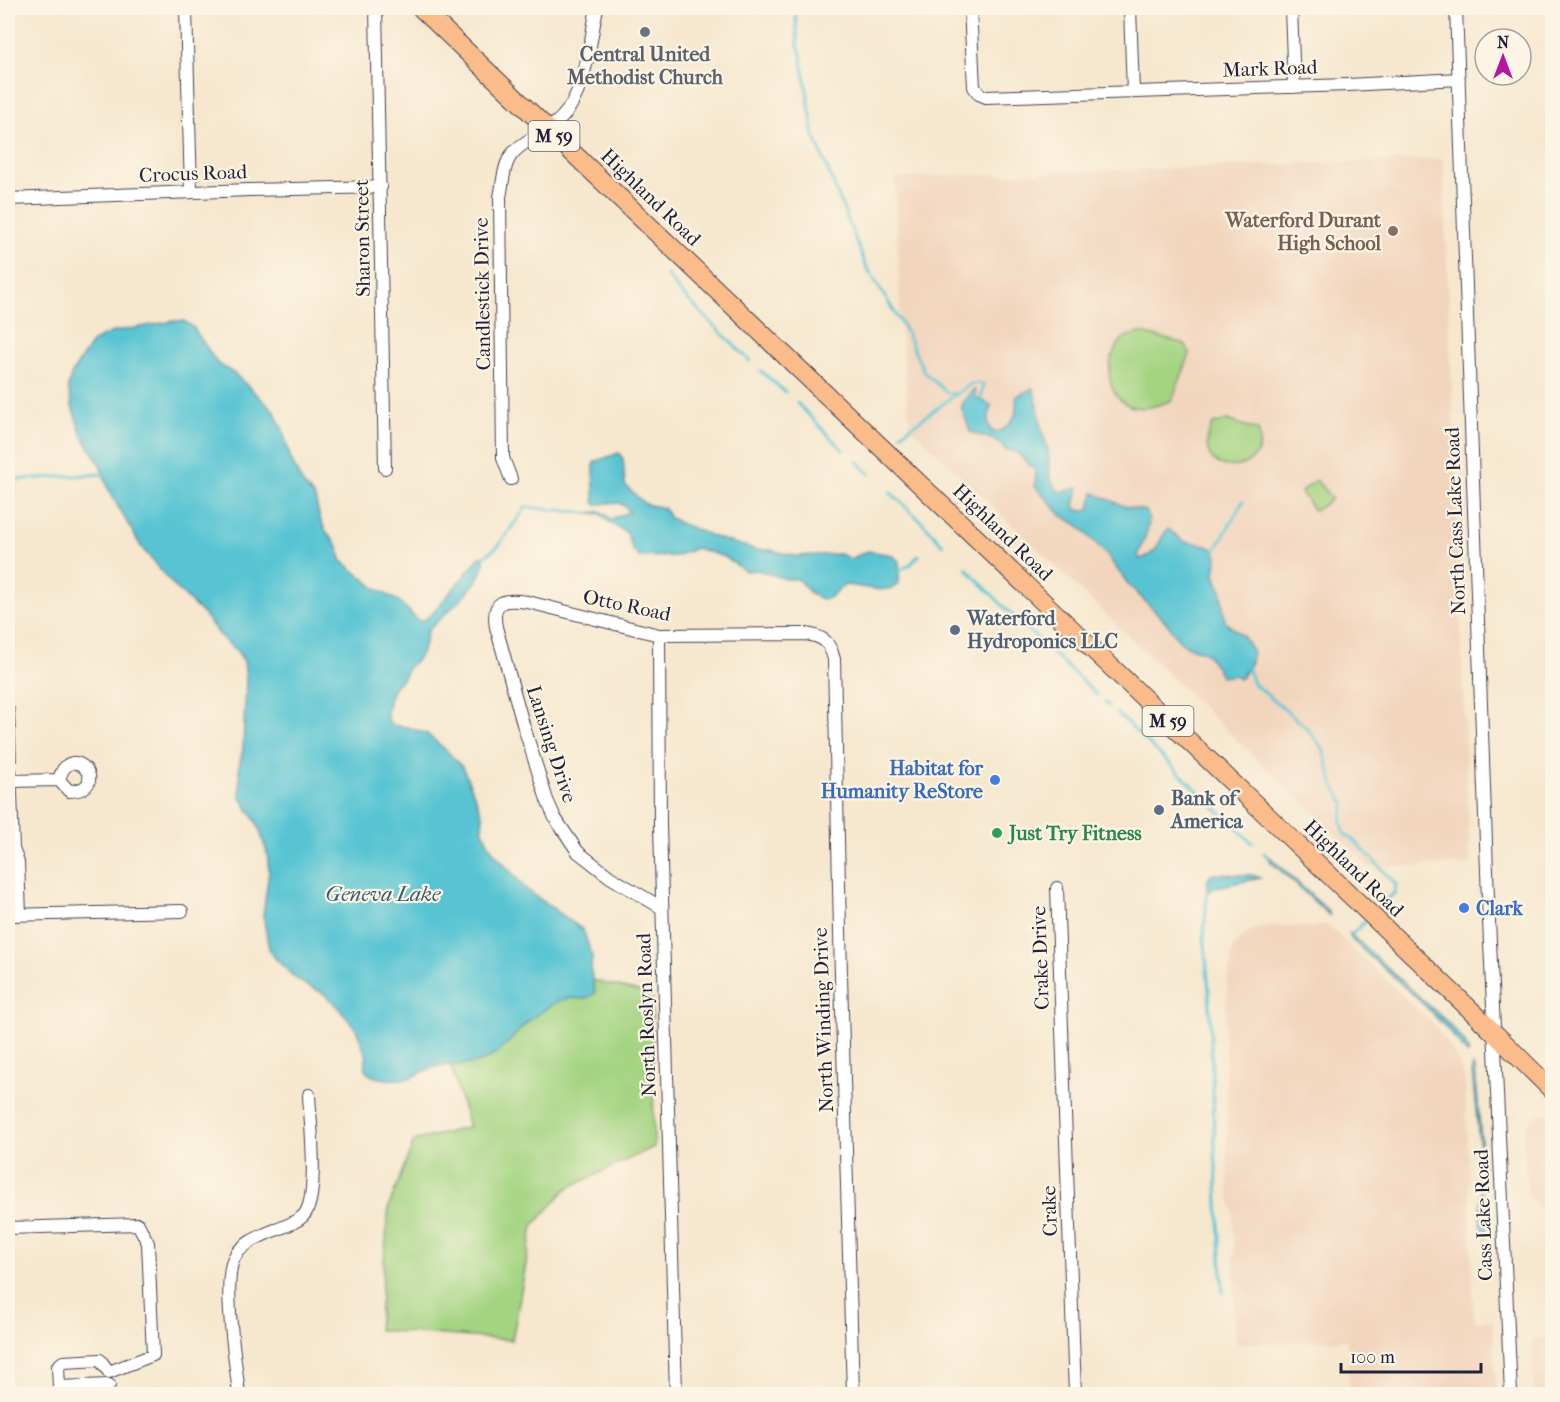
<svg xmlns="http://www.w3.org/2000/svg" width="1560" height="1402" font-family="'IM FELL French Canon',serif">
<rect width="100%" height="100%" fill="#fcf5e5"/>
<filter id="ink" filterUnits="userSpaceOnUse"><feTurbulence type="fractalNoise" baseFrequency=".0167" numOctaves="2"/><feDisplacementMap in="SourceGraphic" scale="12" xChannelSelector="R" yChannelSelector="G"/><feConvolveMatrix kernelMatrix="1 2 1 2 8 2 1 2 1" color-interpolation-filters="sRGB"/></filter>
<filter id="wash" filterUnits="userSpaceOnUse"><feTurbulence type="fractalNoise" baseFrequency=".008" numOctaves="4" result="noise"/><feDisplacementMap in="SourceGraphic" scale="24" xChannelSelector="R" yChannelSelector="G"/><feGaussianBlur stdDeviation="1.35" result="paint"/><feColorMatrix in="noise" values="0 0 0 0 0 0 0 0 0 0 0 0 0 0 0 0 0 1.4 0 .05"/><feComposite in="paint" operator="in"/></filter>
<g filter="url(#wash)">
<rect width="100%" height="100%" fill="#f6e7ce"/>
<!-- built -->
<path fill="#f2d5bd" d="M 1443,159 L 1470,864 L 1370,867 L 910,427 L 900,318 L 895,178 Z
M 1327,924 L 1432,1023 L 1458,1059 L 1465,1080 L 1474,1321 L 1493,1321 L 1496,1394 L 1350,1394 L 1347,1340 L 1236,1344 L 1233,1210 L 1228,1190 L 1225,1032 L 1227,983 L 1233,947 L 1249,931 L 1270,926 L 1315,927 Z
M 1535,1113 L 1552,1114 L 1552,1217 L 1528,1196 L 1523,1134 Z
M 1552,1338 L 1552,1394 L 1534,1394 L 1532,1339 Z"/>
<!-- green -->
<path fill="#a4d482" stroke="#637b5e" stroke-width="1.5" d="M 1142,333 L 1185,344 L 1190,354 L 1172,400 C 1160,405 1143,411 1130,406 C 1103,394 1104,356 1124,338 C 1128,335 1137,334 1142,333 Z
M 1227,420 L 1258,430 C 1273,480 1184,479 1213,424 Z
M 1316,480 L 1332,499 L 1314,511 L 1301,492 Z
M 543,968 L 652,995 L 654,1147 L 566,1189 L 533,1226 L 512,1340 L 378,1330 L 389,1206 L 414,1141 L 469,1127 L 446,1049 Z"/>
<!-- water -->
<path fill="#59c4d3" stroke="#3e7387" stroke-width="1.5" d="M 174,321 L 184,321 L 193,327 L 217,363 L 235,374 L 274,411 L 282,428 L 290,457 L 301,481 L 315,498 L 320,519 L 327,533 L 338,546 L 341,560 L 378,590 L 399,601 L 418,621 L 424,620 L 433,613 L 480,557 L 484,556 C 487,584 443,613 427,632 L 426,640 L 422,651 L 417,660 L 409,666 L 403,678 L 395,686 L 390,697 L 387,711 L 387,718 L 392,725 L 408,727 L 427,734 L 446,750 L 463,768 L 483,816 L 482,828 L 489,845 L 495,854 L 526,889 L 583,930 L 592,956 L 591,971 L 595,993 C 584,1003 576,996 564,999 C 557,1001 550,1006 544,1010 C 520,1023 510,1047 489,1058 C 471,1068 453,1063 435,1067 C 425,1069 418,1076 409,1078 C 395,1081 354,1081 367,1057 L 356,1029 L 335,1004 L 323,993 L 306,985 L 294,977 L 275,958 L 269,949 L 263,915 L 269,871 L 267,853 L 258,825 L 240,796 L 239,766 L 243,749 L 246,679 L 244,661 L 237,651 L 223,639 L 204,615 L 174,586 L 142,548 L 110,493 L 100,465 L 81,433 L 72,406 L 68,386 L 72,373 L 91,344 L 99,338 L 113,332 Z
M 1033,388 L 1038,408 L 1042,432 L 1048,450 L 1050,479 L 1059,492 L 1079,488 L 1074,504 L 1075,508 L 1081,511 L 1089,510 L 1094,493 L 1124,506 L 1146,511 C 1154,522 1142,543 1138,556 L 1140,559 C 1161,553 1157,540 1168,529 L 1185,542 L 1207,545 L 1215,551 L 1217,557 L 1215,575 L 1221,590 L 1225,622 L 1243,636 L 1253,652 L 1251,662 L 1241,678 L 1239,679 L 1235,675 L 1222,677 L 1207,653 L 1187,646 L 1179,640 L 1166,622 L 1129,585 L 1106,554 L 1078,525 L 1062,516 L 1035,486 L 1036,471 L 1015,451 L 1006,450 L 997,441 L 970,432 C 966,408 952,413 973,390 L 975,390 L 976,398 L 991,405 L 988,422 L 991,431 C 1002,435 1014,421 1016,411 C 1017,405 1015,401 1017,396 Z
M 619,453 L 623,459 L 625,485 L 645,504 L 664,508 L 670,518 L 682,524 L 720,539 L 757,550 L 770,550 L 796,556 L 840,554 L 850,559 L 868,551 L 892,555 L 899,561 L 899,584 C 884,596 862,585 845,585 C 839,588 835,593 830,597 C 818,604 804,587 798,579 L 786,579 L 758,570 L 745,571 L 725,557 L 696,548 L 676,556 L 640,557 L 633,551 L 627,533 L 609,522 L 601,514 L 589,513 L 601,511 L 611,519 L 629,512 C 622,498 608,503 596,505 L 594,502 L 594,462 Z
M 1270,857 L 1328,911 L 1330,916 L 1270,861 Z
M 1211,874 L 1251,875 L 1260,878 L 1216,887 L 1207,893 L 1208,878 Z
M 1349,933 L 1445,1020 L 1464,1041 L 1469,1053 L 1467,1054 C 1436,1009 1389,976 1350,938 Z
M 1473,1066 L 1475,1069 L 1483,1164 L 1482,1169 L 1472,1070 Z
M 1481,1192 L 1486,1197 L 1487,1237 L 1482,1234 L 1480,1211 Z"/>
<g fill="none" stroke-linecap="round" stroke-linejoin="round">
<!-- stream -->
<path stroke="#59c4d3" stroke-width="3" d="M 795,8 L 798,46 L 801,54 L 814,135 L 866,266 L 904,328 L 924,372 L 947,393 L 955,394
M 667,275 L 679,291 L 750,361
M 761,371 L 785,392
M 797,403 L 843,450
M 901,434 L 969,385 L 977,383 L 983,384 L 981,400
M 857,461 L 870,474
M 8,480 L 103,474
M 890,492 L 922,522 L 943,545
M 1215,551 L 1243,501
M 484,557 L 499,545 L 526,507 L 589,513
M 966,568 L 1007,610 L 1097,695
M 899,571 L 911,564 L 919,555
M 1247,667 L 1253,683 L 1307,728 L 1323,749 L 1334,786 L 1345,804 L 1341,820 L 1345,835 L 1353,839 L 1396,884 L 1394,893 L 1377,910
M 1105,702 L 1109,706
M 1117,713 L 1252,843
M 1264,853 L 1269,858
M 1207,893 L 1204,936 L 1209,991 L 1215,1149 L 1223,1293
M 1352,934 L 1368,919"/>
</g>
</g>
<g filter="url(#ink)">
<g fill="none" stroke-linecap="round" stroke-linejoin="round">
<!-- minor casing -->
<g stroke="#424051" stroke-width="14">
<path id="minor" d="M 186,8 L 191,192
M 376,8 L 385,468
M 970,8 L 974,87 L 979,94 L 986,97 L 1348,85 L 1459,79
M 1130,8 L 1133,92
M 1291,8 L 1294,87
M 1456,8 L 1488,899 L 1511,1394
M 8,199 L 249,190 L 381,187
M 511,479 L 503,458 L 500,197 C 503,184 503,164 513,153 C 529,135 553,132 568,110 C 587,81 590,41 597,8
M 659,635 L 660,826 L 676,1394
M 8,710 L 13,849 L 18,862 L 20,915
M 10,781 L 59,780 C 70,736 115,790 69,791 L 59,780
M 1057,888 L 1075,1394
M 662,908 L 610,877 L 578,852 L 555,818 L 547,800 L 523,724 L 496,627 C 491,599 505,599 528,602 L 659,635 L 806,634 C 824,637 829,641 834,659 L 841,976 L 853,1394
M 8,915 L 182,911
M 8,1228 L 138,1224 L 148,1243 L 153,1355 L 109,1372 L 100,1360 L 63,1362 L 58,1366 L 59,1387 L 109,1385
M 239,1394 C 236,1364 222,1283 234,1258 C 240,1245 258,1237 270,1232 C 280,1228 295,1224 303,1216 C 320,1200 310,1120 309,1095"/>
</g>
<!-- highway casing -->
<g stroke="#424051" stroke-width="20">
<path id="highway" d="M 421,8 L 1478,1017 L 1552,1090"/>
</g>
<!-- minor -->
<use href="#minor" stroke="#fff" stroke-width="12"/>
<!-- highway -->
<use href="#highway" stroke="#f9bc8a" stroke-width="18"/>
</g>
</g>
<!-- markers -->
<circle fill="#6b7280" stroke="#fcf5e5" stroke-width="2" cx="645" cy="32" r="6"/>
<circle fill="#8d6e63" stroke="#fcf5e5" stroke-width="2" cx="1393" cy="231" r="6"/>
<g fill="#5c6f8a" stroke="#fcf5e5" stroke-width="2">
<circle cx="955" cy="630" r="6"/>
<circle cx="1159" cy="810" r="6"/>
</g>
<g fill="#3f7fe0" stroke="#fcf5e5" stroke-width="2">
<circle cx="995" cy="780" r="6"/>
<circle cx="1464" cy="908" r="6"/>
</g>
<circle fill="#2e9e5b" stroke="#fcf5e5" stroke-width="2" cx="997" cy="833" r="6"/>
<g text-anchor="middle" stroke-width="4.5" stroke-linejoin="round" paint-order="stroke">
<!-- shield labels -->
<g fill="#fcf5e5" stroke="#63616e" stroke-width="1.5">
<rect x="528.5" y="121" width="51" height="30" rx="4.5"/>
<rect x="1142.5" y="706" width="51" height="30" rx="4.5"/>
</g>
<g font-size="18" font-weight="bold" fill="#22223b">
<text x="554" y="142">M 59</text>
<text x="1168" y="727">M 59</text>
</g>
<!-- worship labels -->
<g font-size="20" font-weight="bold" fill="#5b616d" stroke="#fcf5e5">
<text x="645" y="61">Central United<tspan x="645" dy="23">Methodist Church</tspan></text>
</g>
<!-- street labels -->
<g font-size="20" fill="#22223b" stroke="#fcf5e5">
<text transform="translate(1270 68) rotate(-2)" y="7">Mark Road</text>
<text transform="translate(193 173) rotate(-2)" y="7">Crocus Road</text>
<text transform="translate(651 197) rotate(44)" y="7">Highland Road</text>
<text transform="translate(362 238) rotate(-91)" y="7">Sharon Street</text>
<text transform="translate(482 294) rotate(-91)" y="7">Candlestick Drive</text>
<text transform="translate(1455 521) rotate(-92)" y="7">North Cass Lake Road</text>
<text transform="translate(1003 532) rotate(44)" y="7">Highland Road</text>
<text transform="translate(627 605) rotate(12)" y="7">Otto Road</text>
<text transform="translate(552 744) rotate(72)" y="7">Lansing Drive</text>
<text transform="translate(1354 868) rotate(44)" y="7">Highland Road</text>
<text transform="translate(1040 958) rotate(-92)" y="7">Crake Drive</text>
<text transform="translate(646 1015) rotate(-92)" y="7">North Roslyn Road</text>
<text transform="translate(823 1020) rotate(-92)" y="7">North Winding Drive</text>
<text transform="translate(1049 1211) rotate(-92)" y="7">Crake</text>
<text transform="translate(1483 1215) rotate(-92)" y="7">Cass Lake Road</text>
</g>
<!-- education labels -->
<g font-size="20" font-weight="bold" fill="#785e54" stroke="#fcf5e5" text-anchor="end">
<text x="1381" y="227">Waterford Durant<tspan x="1381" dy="23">High School</tspan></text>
</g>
<!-- service labels -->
<g font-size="20" font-weight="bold" fill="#4e5e75" stroke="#fcf5e5" text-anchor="start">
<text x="967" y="625">Waterford<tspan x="967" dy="23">Hydroponics LLC</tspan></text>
<text x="1171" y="805">Bank of<tspan x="1171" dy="23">America</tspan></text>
</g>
<!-- shop labels -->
<g font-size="20" font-weight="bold" fill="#366cbe" stroke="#fcf5e5" text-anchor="end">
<text x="983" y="775">Habitat for<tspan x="983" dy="23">Humanity ReStore</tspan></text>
<text x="1476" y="915" text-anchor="start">Clark</text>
</g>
<!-- leisure labels -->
<g font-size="20" font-weight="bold" fill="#27864d" stroke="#fcf5e5" text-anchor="start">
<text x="1009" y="840">Just Try Fitness</text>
</g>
<!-- water labels -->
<g font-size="21" font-style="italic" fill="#355b70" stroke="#fcf5e5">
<text x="383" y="901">Geneva Lake</text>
</g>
</g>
<!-- margin -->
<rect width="1560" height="1402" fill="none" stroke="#fcf5e5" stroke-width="30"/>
<!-- north arrow -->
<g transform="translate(1503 57)"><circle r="28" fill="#fcf5e5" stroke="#a5a1a1" stroke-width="1.5"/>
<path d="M0-4.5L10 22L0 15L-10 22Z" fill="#b5179e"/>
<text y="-9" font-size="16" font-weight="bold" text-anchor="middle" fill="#22223b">N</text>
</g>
<!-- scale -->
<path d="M1341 1363v9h140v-9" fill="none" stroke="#22223b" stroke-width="3"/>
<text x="1350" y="1363" font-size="18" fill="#22223b" stroke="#fcf5e5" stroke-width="4.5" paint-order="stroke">100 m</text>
</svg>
